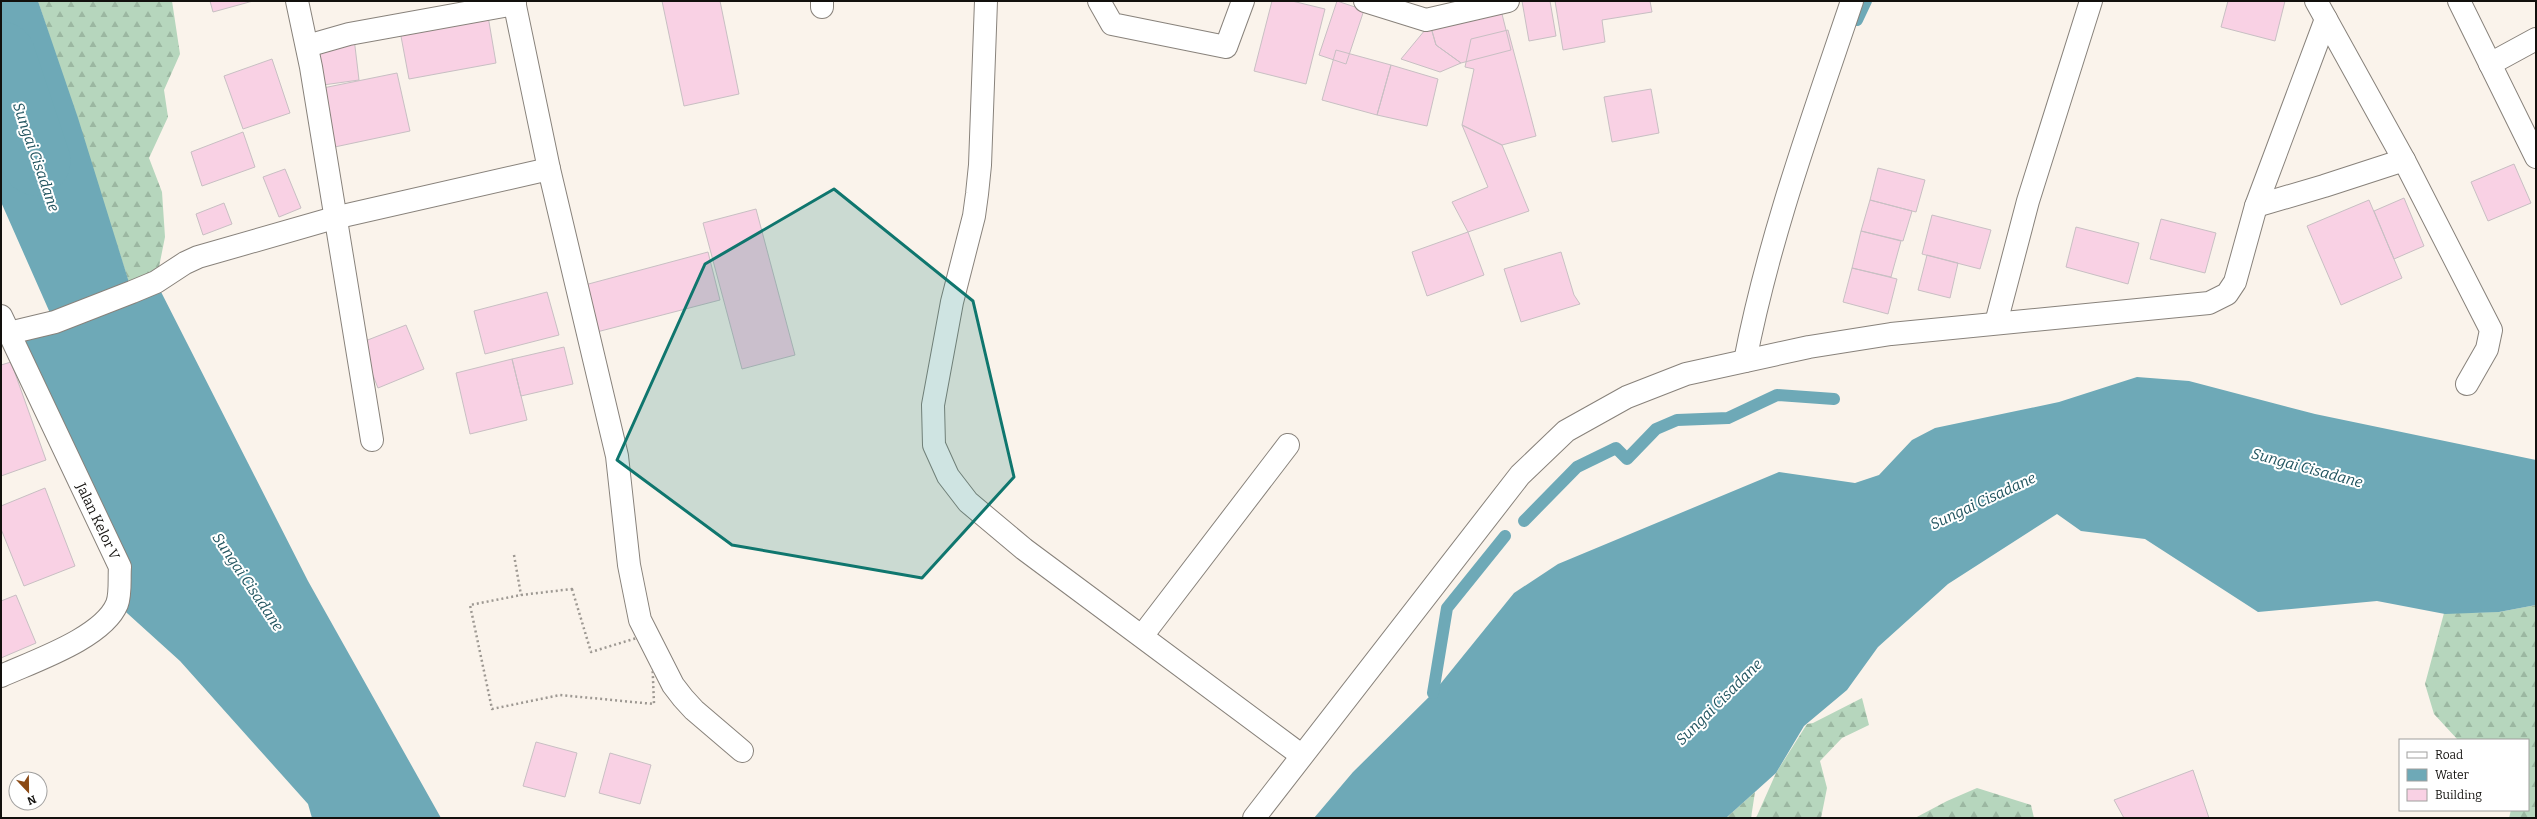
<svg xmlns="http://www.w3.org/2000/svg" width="2537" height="819" font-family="Bitter,serif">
<defs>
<pattern id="forest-firs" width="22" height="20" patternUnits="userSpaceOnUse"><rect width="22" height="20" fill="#b6d6bd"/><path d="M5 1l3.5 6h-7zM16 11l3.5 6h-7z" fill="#9bb7a1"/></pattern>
</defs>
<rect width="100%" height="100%" fill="#faf3eb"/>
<!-- forest -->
<path fill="url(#forest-firs)" d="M 38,1 L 172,1 L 180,54 L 164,90 L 168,117 L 149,158 L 162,192 L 165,237 L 156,282 L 132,292 Z
M 2536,605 L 2536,818 L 2509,818 L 2511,810 L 2528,810 L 2528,740 L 2458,740 L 2434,714 L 2425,684 L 2444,613 L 2499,612 Z
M 1862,698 L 1869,725 L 1842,738 L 1820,761 L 1827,788 L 1821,818 L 1756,818 L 1776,773 L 1807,724 L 1813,723 Z
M 1977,788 L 2031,805 L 2034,818 L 1915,818 L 1947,801 Z
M 1755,792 L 1751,818 L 1726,818 Z"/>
<!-- water -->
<path fill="#6ea9b7" d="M 1,1 L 38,1 L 78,118 L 132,292 L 156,282 L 308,581 L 441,818 L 312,818 L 308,804 L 180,661 L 117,604 L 120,567 L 9,333 L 54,322 L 1,202 Z
M 2137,377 L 2189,381 L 2315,414 L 2536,460 L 2536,605 L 2499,612 L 2445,614 L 2377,601 L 2258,612 L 2145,539 L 2081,531 L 2057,514 L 1948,584 L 1878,647 L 1847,690 L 1804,726 L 1776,773 L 1726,818 L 1314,818 L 1353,772 L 1433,693 L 1514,593 L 1558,564 L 1779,472 L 1855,483 L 1879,475 L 1912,440 L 1935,428 L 2059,402 Z"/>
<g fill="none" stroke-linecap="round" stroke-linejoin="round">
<!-- stream -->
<path stroke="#6ea9b7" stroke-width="12" d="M 1857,20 L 1866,1
M 1524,521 L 1577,467 L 1616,448 L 1627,459 L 1656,429 L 1677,420 L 1728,418 L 1777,395 L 1834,399
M 1433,693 L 1447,608 L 1505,536"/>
<!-- river -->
<path stroke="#6ea9b7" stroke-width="69" d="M 1,56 L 36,161"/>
</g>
<!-- building -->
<path fill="#f9d1e4" stroke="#c8bfc3" d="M 210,1 L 253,1 L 213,12 Z
M 662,1 L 720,1 L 739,94 L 684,106 Z
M 1272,1 L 1292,1 L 1325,9 L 1306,84 L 1254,71 Z
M 1337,1 L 1364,10 L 1346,64 L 1319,55 Z
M 1522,1 L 1550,1 L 1556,36 L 1529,41 Z
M 1555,1 L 1650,1 L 1652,12 L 1602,20 L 1605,42 L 1563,50 Z
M 2228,1 L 2285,1 L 2275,41 L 2221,27 Z
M 1500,6 L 1511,50 L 1461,63 L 1436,45 L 1430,24 Z
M 488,16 L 496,63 L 409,79 L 400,31 Z
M 1430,24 L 1436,45 L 1461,63 L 1440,72 L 1401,59 Z
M 1508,30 L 1536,136 L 1502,145 L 1462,125 L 1474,69 L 1465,67 L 1471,39 Z
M 354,38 L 359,80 L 323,85 L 317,44 Z
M 1336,50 L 1391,65 L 1377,115 L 1322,100 Z
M 272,59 L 290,113 L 243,129 L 224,76 Z
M 1391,65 L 1438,79 L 1427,126 L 1377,115 Z
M 397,73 L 410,131 L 330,148 L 318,89 Z
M 1651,89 L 1659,133 L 1612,142 L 1604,97 Z
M 1462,125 L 1502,145 L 1529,211 L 1468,232 L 1452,202 L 1488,187 Z
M 243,132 L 255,167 L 202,186 L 191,152 Z
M 2514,164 L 2531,203 L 2488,221 L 2471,182 Z
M 1878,168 L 1925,180 L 1916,212 L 1870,200 Z
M 285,169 L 301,208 L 279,217 L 263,177 Z
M 2404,198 L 2424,246 L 2394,259 L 2374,211 Z
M 1870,200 L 1912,211 L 1903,241 L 1861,231 Z
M 2369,200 L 2402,278 L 2341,305 L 2307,226 Z
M 224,203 L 232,224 L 203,235 L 196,214 Z
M 756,209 L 795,355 L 742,369 L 703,223 Z
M 1932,215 L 1991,230 L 1980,269 L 1922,254 Z
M 2161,219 L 2216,233 L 2205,273 L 2150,259 Z
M 2076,227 L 2139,243 L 2128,284 L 2066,267 Z
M 1861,231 L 1901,241 L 1891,277 L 1852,268 Z
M 1468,232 L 1484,275 L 1427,296 L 1412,252 Z
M 708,252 L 720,300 L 593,333 L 581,286 Z
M 1561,252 L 1574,295 L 1580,304 L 1521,322 L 1504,269 Z
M 1927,255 L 1958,263 L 1950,298 L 1918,290 Z
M 1852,268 L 1897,279 L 1888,314 L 1843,302 Z
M 547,292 L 559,335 L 485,354 L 474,311 Z
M 406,325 L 424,369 L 378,388 L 360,343 Z
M 564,347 L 573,384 L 521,396 L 512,359 Z
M 512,359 L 527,420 L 470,434 L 456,373 Z
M 11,362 L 46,460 L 1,476 L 1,365 Z
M 45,488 L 75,566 L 24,586 L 1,529 L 1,506 Z
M 16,595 L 36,643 L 1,658 L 1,601 Z
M 536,742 L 577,753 L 565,797 L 523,786 Z
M 610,753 L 651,765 L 640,804 L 599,793 Z
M 2193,770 L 2209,818 L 2124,818 L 2114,800 Z"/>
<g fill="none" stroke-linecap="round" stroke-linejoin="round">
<!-- minor casing -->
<g stroke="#88827b" stroke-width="24">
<g id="minor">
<path d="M 297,1 L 311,67 L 372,440"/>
<path d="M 514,1 L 549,169 L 617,456 L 629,565 L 640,620 L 673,685 L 683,698 L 694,710 L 742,751"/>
<path d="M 822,1 L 822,7"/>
<path d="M 986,1 L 980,165 L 977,194 L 974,216 L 952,302 L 933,405 L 934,445 L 948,476 L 968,502 L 1024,549 L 1301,755"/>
<path d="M 1099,1 L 1112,24 L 1226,47 L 1243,1"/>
<path d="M 1365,1 L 1426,20 L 1508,1"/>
<path d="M 2316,1 L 2404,160 L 2491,330 L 2487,349 L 2467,384"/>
<path d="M 2459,1 L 2536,157"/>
<path d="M 307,46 L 349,34 L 515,4"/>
<path d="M 2490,64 L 2536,39"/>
<path d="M 2256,206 L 2324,186 L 2404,160"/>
<path id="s1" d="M 1,316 L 120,567 C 119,577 121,594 117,604 C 103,638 34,661 1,676"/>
<path d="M 1996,323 L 2028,201 L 2091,1"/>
<path d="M 9,333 L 55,322 L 132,292 L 156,282 L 185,263 L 198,257 L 334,218 L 549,169"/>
<path d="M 1745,361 C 1769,237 1812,120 1852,1"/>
<path d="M 1142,636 L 1288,445"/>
<path d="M 1254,818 L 1520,475 L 1566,431 L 1627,397 L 1686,374 L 1809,347 L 1891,334 L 2209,303 L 2227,294 L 2235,282 L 2256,206 L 2326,19"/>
</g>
</g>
<!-- path -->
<path stroke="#9d9892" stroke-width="2.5" stroke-dasharray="2 3" stroke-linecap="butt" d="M 514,555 L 521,595
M 572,589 L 591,652 L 640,637 L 652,654 L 654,704 L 560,695 L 492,709 L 470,605 L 521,595 Z"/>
<!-- minor -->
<use href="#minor" stroke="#fff" stroke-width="22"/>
</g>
<!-- marked area -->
<path fill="#0f766e" fill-opacity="0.2" stroke="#0f766e" stroke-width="3" stroke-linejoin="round" d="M 834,189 L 973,301 L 1014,477 L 922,578 L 732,545 L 617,460 L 705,264 Z"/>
<g text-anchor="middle" stroke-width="4" stroke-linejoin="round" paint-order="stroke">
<!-- street labels -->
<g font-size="14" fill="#12100d" stroke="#fff">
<text dy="5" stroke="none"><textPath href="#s1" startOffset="227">Jalan Kelor V</textPath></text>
</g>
<!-- water labels -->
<g font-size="15" font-style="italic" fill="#21545f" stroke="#fff">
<text transform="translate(36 157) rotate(71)" y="5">Sungai Cisadane</text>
<text transform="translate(2307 468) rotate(15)" y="5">Sungai Cisadane</text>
<text transform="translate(1983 501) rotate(-25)" y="5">Sungai Cisadane</text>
<text transform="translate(248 582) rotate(56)" y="5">Sungai Cisadane</text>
<text transform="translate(1719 702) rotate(-45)" y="5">Sungai Cisadane</text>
</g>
</g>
<!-- border -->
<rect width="2537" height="819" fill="none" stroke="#12100d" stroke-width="4"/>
<!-- legend -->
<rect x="2399" y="739" width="130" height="72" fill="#ffffff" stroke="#a09f9e"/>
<rect x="2407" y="752" width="20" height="6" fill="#ffffff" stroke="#a09f9e"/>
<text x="2435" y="759" font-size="12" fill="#12100d">Road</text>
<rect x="2407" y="769" width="20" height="12" fill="#6ea9b7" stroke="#a09f9e"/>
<text x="2435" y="779" font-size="12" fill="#12100d">Water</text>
<rect x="2407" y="789" width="20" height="12" fill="#f9d1e4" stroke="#a09f9e"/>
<text x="2435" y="799" font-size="12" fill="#12100d">Building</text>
<!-- north arrow -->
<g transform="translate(28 791) rotate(158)"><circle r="19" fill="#ffffff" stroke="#a09f9e"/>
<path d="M0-3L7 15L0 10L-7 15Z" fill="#8b4a15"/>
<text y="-6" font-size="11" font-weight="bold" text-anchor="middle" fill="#12100d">N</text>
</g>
</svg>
